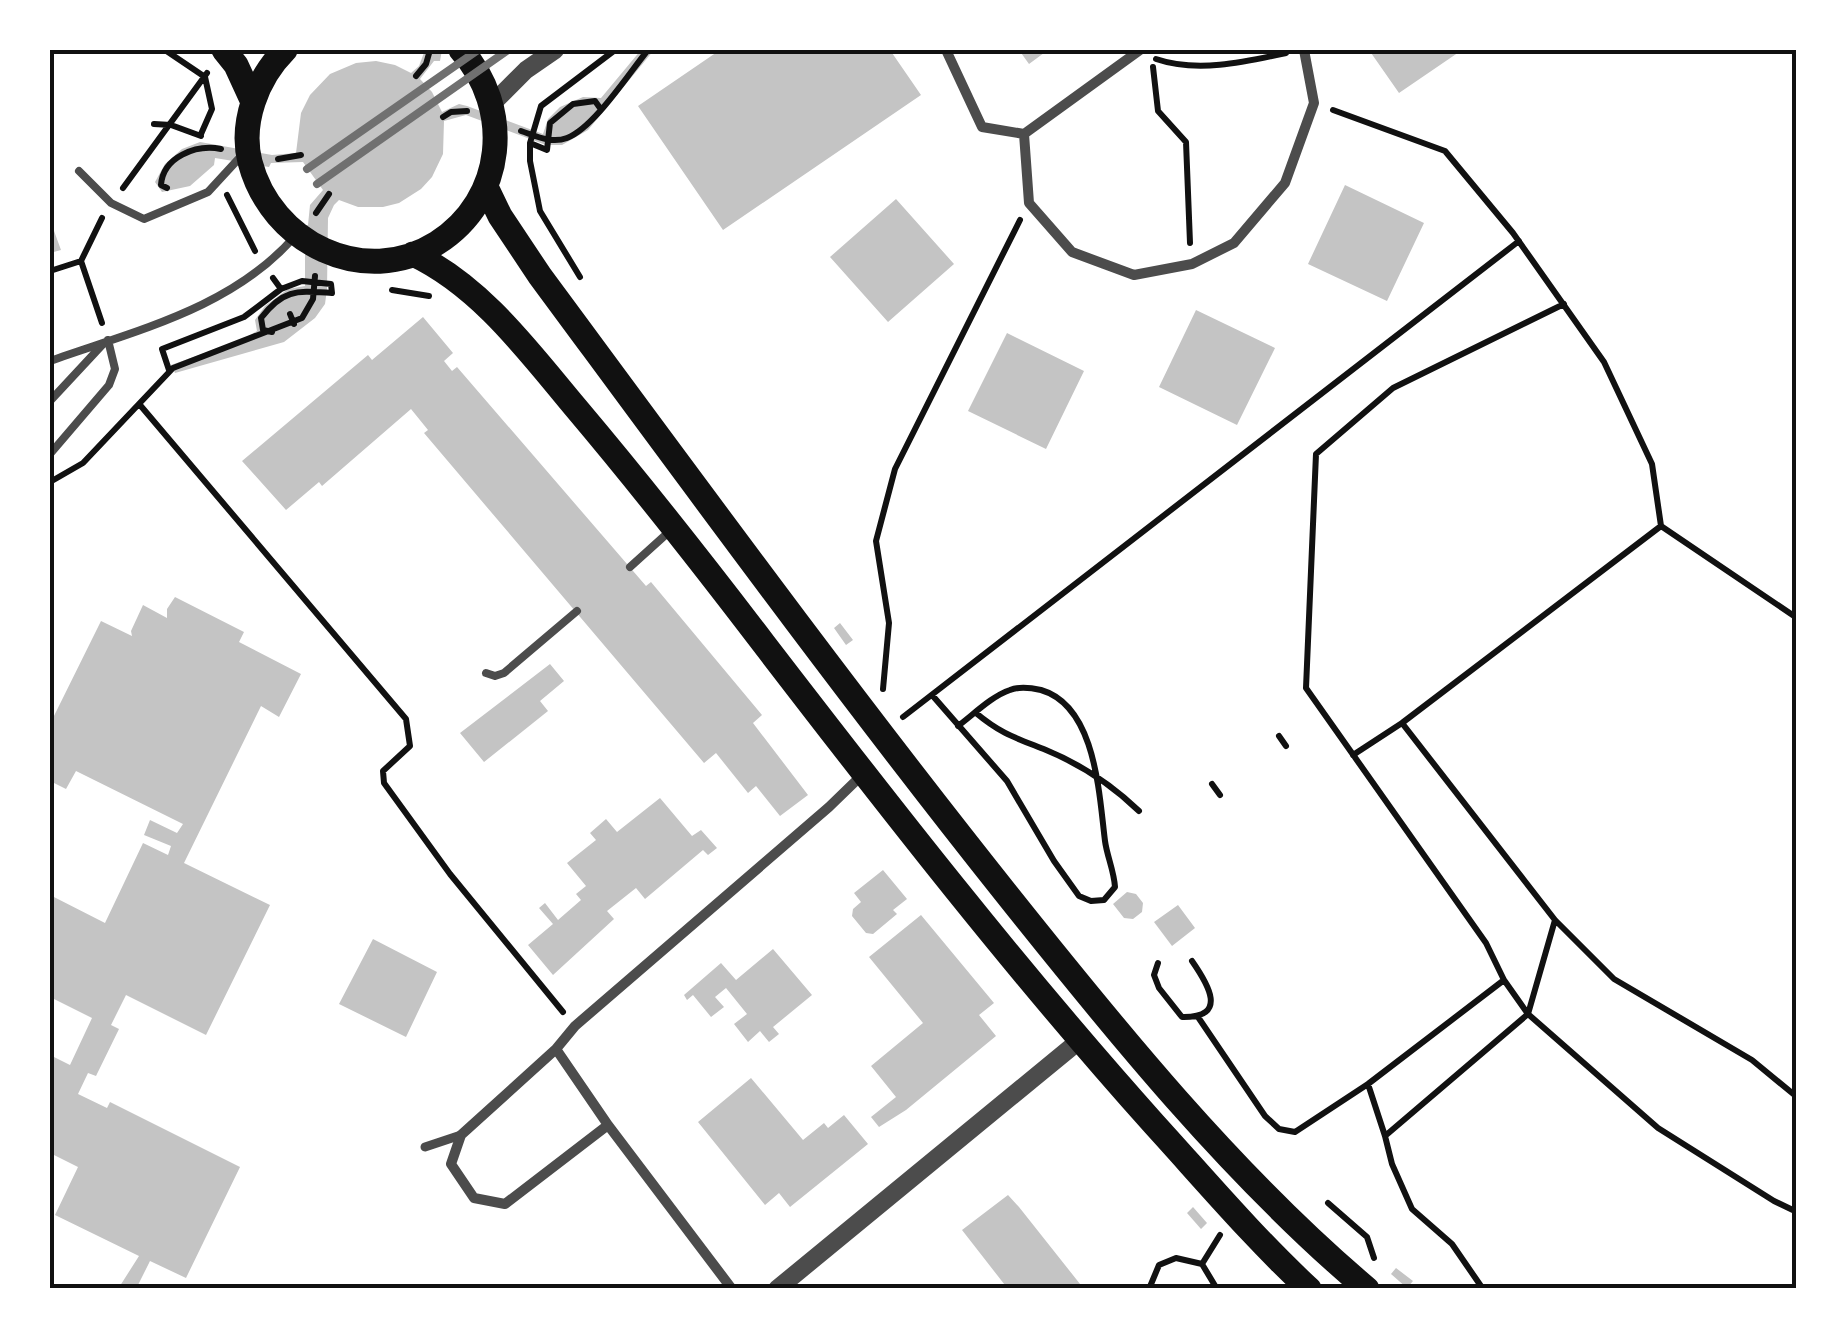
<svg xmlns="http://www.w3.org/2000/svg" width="1847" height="1339" font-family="Karla,sans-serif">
<rect width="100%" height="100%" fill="#fff"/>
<!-- building -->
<path fill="#c4c4c4" d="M 425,50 L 442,50 L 440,61 L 434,61 L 420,79 L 432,92 L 442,112 L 459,104 L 467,106 L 543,134 L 548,119 L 560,107 L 583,97 L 601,98 L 641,50 L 654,50 L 588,130 L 562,145 L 546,145 L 466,115 L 444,121 L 443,154 L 432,177 L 421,189 L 399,203 L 383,207 L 358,207 L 339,200 L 334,205 L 328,218 L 327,289 L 325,304 L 315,318 L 284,342 L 175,373 L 171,365 L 244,339 L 257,331 L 255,320 L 265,306 L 288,289 L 305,286 L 305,225 L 308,225 L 310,205 L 323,190 L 303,162 L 271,163 L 269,167 L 215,158 L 214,165 L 190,186 L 162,192 L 155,182 L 165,164 L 182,149 L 200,142 L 272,155 L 296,153 L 301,113 L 310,95 L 330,74 L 356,63 L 376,61 L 395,65 L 411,73 L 419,66 Z
M 720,50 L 890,50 L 921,95 L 723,230 L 638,106 Z
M 1019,50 L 1048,50 L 1029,64 Z
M 1369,50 L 1462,50 L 1399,93 Z
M 1345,185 L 1424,223 L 1387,301 L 1308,264 Z
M 896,199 L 954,264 L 888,322 L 830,257 Z
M 50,220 L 61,250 L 50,253 Z
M 1196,310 L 1275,348 L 1237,425 L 1159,387 Z
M 423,317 L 453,353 L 444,361 L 452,371 L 457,367 L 646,586 L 651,582 L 762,715 L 753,723 L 808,795 L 780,816 L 756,786 L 748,793 L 716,753 L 704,763 L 424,433 L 428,430 L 411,409 L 322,486 L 319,482 L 286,510 L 242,461 L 368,355 L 372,360 Z
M 1007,333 L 1084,371 L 1046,449 L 968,411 Z
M 175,597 L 244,632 L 239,642 L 301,674 L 279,717 L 261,706 L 184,863 L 270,905 L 206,1035 L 126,995 L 111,1025 L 119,1029 L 96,1076 L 88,1073 L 78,1094 L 107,1108 L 110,1102 L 240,1167 L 186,1278 L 150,1261 L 136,1289 L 118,1289 L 139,1256 L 55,1215 L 78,1167 L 50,1153 L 50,1055 L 70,1065 L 92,1018 L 50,997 L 50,895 L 105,923 L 143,843 L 168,855 L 171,846 L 144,835 L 150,820 L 177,833 L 183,824 L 76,771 L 66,789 L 50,781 L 50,724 L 101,621 L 132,636 L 131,631 L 143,605 L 167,618 L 167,609 Z
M 840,623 L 853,640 L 846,645 L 834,628 Z
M 550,664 L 564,681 L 540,701 L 548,711 L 484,762 L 460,733 Z
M 660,798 L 692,836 L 701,830 L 717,848 L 708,855 L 703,850 L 645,899 L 636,888 L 607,911 L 614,919 L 553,975 L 528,945 L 553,924 L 539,908 L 545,903 L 558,920 L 581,900 L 576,894 L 586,886 L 567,863 L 596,840 L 590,833 L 606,819 L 617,832 Z
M 883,870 L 907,899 L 893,910 L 897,914 L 873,934 L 866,933 L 852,916 L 853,909 L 861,902 L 854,893 Z
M 1127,892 L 1136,894 L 1143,903 L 1142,912 L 1133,919 L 1124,918 L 1113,904 Z
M 1178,905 L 1195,928 L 1172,946 L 1154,922 Z
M 921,915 L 994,1003 L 979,1015 L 996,1036 L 906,1110 L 879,1127 L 871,1117 L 896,1097 L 871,1066 L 923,1023 L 869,957 Z
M 373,939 L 437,972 L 406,1037 L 339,1004 Z
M 773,949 L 812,995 L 773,1027 L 779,1034 L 769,1042 L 760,1031 L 748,1042 L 734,1024 L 747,1014 L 726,988 L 715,997 L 724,1007 L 711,1017 L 693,995 L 687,1000 L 684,995 L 721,963 L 736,980 Z
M 751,1078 L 803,1140 L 824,1123 L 828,1128 L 844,1115 L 868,1144 L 790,1207 L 779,1193 L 765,1205 L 698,1122 Z
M 1008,1195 L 1019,1207 L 1084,1289 L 1008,1289 L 962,1230 Z
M 1193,1207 L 1207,1223 L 1201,1229 L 1187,1213 Z
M 1396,1268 L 1413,1281 L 1407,1288 L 1391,1274 Z"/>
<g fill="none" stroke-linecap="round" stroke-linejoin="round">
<!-- path -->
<path stroke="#111" stroke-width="6" d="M 165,50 L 205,77 L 212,109 L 201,134
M 1156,59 C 1197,73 1245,62 1286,53
M 1153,67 L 1158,111 L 1186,142 L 1190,243
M 416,76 L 426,64 L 430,50
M 600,108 L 595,101 L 573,104 L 550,123 L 547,150 L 530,143 L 541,106 L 615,50
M 1333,110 L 1445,151 L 1513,233 L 1604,362 L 1652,464 L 1661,526 L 1797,618
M 443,117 L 451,112 L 467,111
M 154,124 L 171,125 L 201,136
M 521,131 C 536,136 551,144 567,138 C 594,128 629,73 648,50
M 530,143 L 530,161 L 540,211
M 278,159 L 301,155
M 123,188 L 207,73
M 167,188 L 161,185 C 163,157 196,144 221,149
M 227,195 L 255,251
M 540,211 L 580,277
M 316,213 L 329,194
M 81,261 L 102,218
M 50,271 L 81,261 L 102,323
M 392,290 L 429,296
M 1564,304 L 1393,388 L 1316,454 L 1306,688 L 1486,943 L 1504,980 L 1528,1014 L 1658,1128 L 1774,1201 L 1797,1212
M 290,314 L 294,324
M 272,332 L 263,330 L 261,318 C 284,288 298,291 332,293 L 331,284 L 302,281 L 281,289
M 171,369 L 169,370 L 162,349 L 244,317 L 281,289 L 273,278
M 140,405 L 406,719 L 410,746 L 383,771 L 384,783 L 450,874 L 563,1012
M 50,482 L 83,463 L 173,368 L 302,318 L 313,299 L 315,276
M 883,689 L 889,623 L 876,541 L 895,469 L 1020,220
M 932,695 L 1007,781 L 1054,861 L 1079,896 L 1091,901 L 1104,900 L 1115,887 C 1114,871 1107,856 1105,841 C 1099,794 1096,706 1041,690 C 1032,688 1020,686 1010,690 C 992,696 974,714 958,726
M 976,713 C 1001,734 1016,738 1046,750 C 1080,764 1113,786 1139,811
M 903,717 L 1519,241
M 1402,723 L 1555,920 L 1614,979 L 1752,1060 L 1797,1097
M 1279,736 L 1286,746
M 1353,755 L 1402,723 L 1661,526
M 1212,784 L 1220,795
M 1158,963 L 1154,975 L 1159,988 L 1182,1017 C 1229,1018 1208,984 1192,961
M 1198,1017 L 1265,1116 L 1279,1129 L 1295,1132 L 1368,1084 L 1504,980
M 1368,1084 L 1385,1136
M 1328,1203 L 1367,1237 L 1374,1258
M 1202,1264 L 1220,1235
M 1149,1289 L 1159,1265 L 1176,1258 L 1202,1264 L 1217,1289
M 1249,1289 L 1251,1289
M 1483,1289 L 1452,1244 L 1412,1209 L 1392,1164 L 1385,1136 L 1528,1014 L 1555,920"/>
<!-- service -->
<path stroke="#4c4c4c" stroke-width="8" d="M 79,171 L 111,203 L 144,219 L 208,192 L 243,154
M 50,361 C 137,330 233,308 295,236
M 50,401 L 104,343
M 50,454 L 109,385 L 115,369 L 108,340
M 630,567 L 671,530
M 486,673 L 495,676 L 504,673 L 577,611"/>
<!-- pedestrian -->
<path stroke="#4c4c4c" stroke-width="9" d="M 425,1147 L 461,1135"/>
<!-- minor -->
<path stroke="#4c4c4c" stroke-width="10" d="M 946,50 L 982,127 L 1024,134
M 1140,50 L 1024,134 L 1029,203 L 1072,252 L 1134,275 L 1192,264 L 1234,243 L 1285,183 L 1314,103 L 1304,50
M 556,1049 L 608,1125 L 732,1289
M 608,1125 L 505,1204 L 474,1198 L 451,1164 L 461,1135 L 556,1049 L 575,1026 L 829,807 L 863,774"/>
<!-- tertiary -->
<path stroke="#4c4c4c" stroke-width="18" d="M 492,104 L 526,70 L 555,50
M 777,1289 L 1080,1040"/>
<!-- primary -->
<path stroke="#111" stroke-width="25" d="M 224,50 L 236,65 L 253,102
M 285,50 C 257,78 240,123 250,162 C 271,243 364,289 437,243 C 506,199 513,108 461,50
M 486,187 L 500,216 L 540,276 C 693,483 845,691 1005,892 C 1114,1029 1233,1176 1367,1289
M 413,254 C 481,286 529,352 576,408 C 641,485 703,564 764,644 C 890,808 1017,971 1154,1124 C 1205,1180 1254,1238 1309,1289"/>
<!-- rail -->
<path stroke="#707070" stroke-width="8" d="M 307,169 L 478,50
M 317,184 L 508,50"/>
</g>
<!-- border -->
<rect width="1847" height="1339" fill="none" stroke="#ffffff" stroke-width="105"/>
<rect x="52" y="52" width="1742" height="1234" fill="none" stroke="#111" stroke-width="4"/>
</svg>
